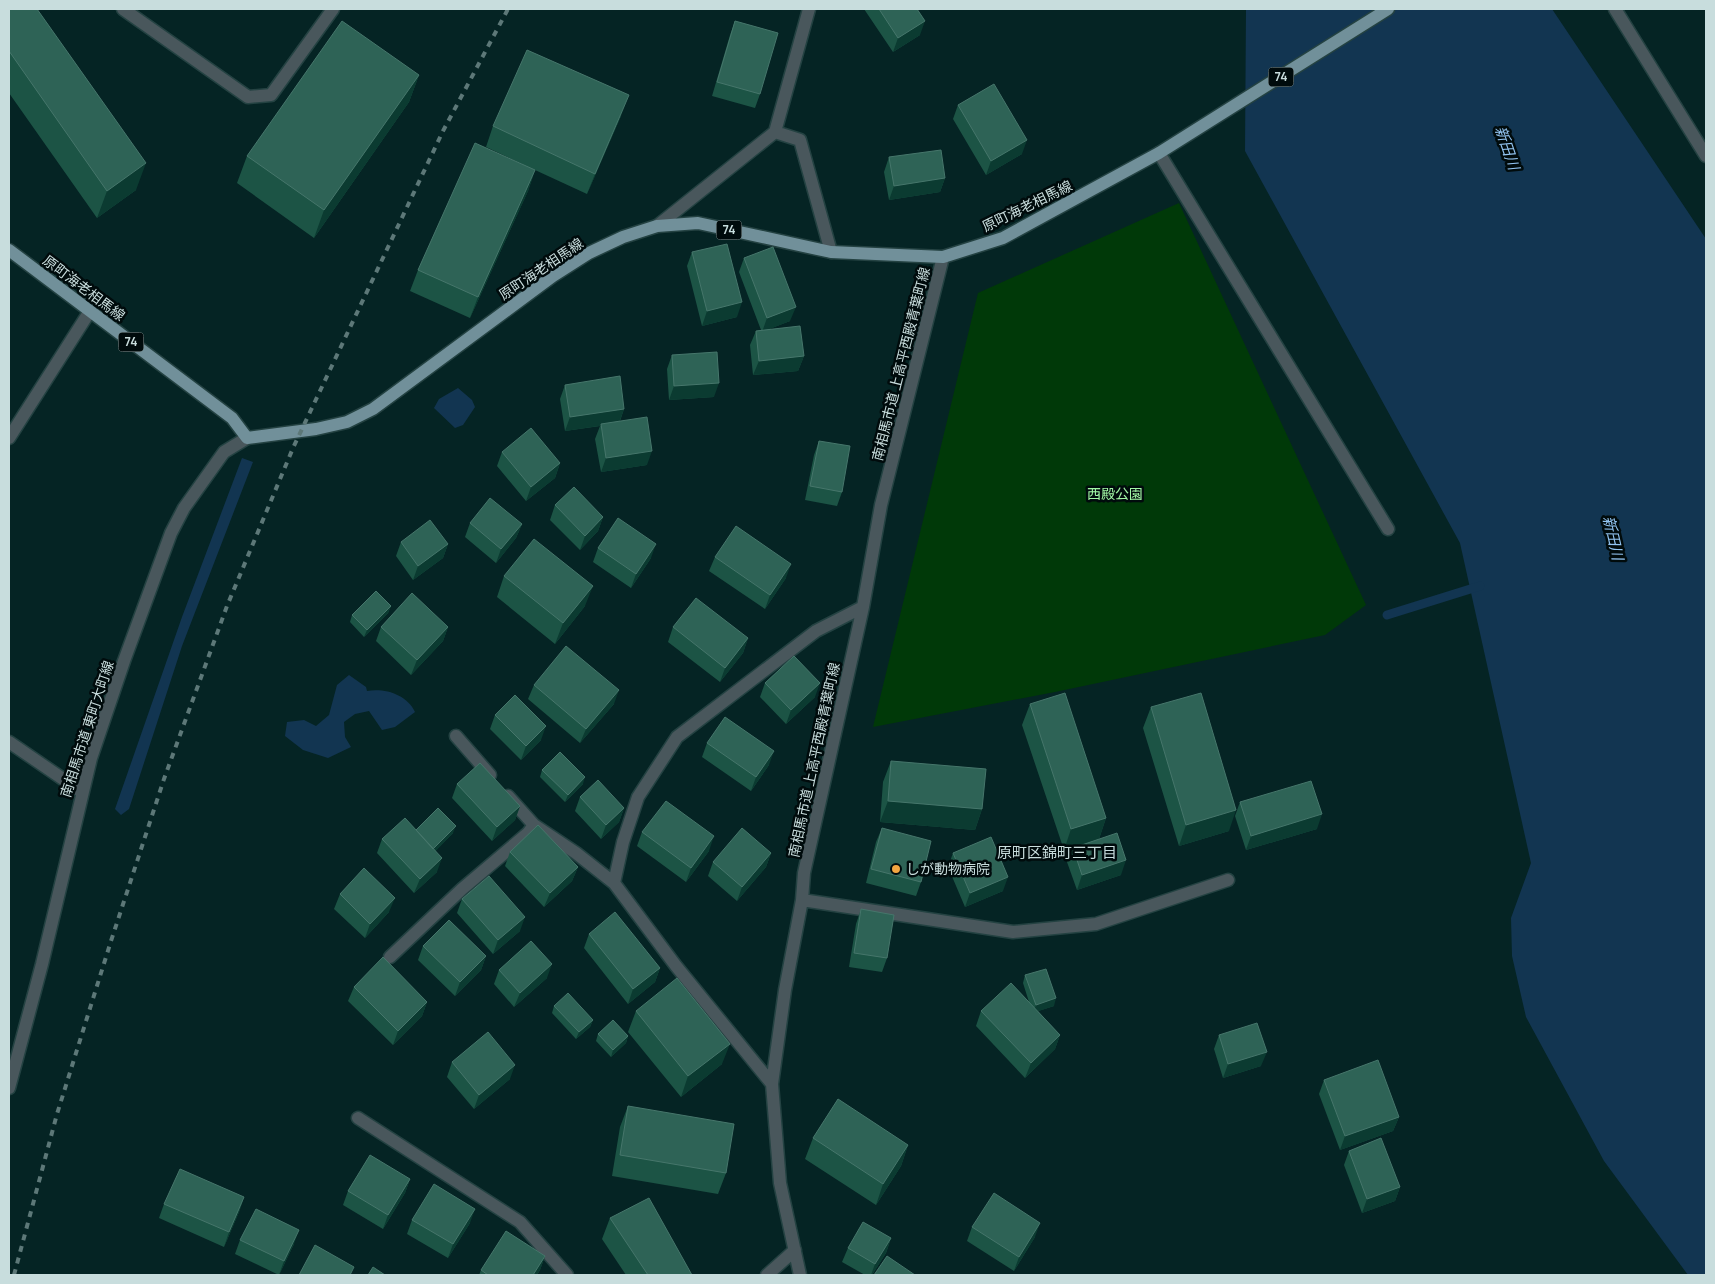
<svg xmlns="http://www.w3.org/2000/svg" width="1715" height="1284" font-family="Manrope,'Noto Sans JP',sans-serif">
<rect width="100%" height="100%" fill="#052424"/>
<!-- green -->
<path fill="#003908" d="M 1179,203 L 1366,605 L 1325,635 L 1055,692 L 873,727 L 978,293 Z"/>
<!-- water -->
<path fill="#123551" d="M 1246,9 L 1552,9 L 1706,239 L 1706,1275 L 1688,1275 L 1604,1161 L 1526,1017 L 1512,956 L 1511,918 L 1531,863 L 1460,543 L 1245,151 Z
M 458,388 L 472,400 L 475,407 L 463,425 L 455,428 L 434,408 L 439,399 Z
M 242,458 L 253,462 L 182,646 L 129,809 L 121,815 L 115,809 L 182,617 Z
M 349,675 L 366,687 L 367,691 C 386,688 407,695 415,712 L 395,727 L 382,730 L 369,711 L 355,714 L 344,722 L 345,737 L 351,747 L 328,758 L 303,750 L 285,736 L 287,722 L 304,720 L 316,726 L 329,715 L 337,685 Z"/>
<g fill="none" stroke-linecap="round" stroke-linejoin="round">
<!-- stream -->
<path stroke="#123551" stroke-width="9" d="M 1387,615 L 1480,586"/>
<!-- minor casing -->
<g stroke="#244242" stroke-width="15">
<path id="minor" d="M 123,9 L 248,97 L 271,95 L 333,9
M 809,9 L 775,132 L 800,140 L 831,252
M 1615,9 L 1706,156
M 1159,153 L 1388,529
M 657,226 L 775,132
M 9,438 L 90,311
M 456,736 L 490,775
M 9,742 L 82,792
M 508,796 L 534,825 L 576,853 L 614,883 L 676,966 L 772,1084
M 614,883 L 623,842 L 638,797 L 677,737 L 816,631 L 863,607
M 802,900 L 1013,932 L 1096,924 L 1228,880
M 390,957 L 462,889 L 528,833 L 534,825
M 9,1088 L 42,964 L 91,758 L 124,661 L 171,533 L 184,508 L 224,452 L 247,438
M 358,1118 L 520,1222 L 567,1275
M 767,1275 L 795,1250
M 800,1275 L 780,1183 L 772,1084 L 785,990 L 802,900 L 804,873 L 863,607 L 881,505 L 943,257"/>
</g>
<!-- major casing -->
<g stroke="#244242" stroke-width="15">
<path id="major" d="M 9,250 L 232,418 L 247,438 L 316,429 L 347,422 L 373,409 L 553,276 L 589,253 L 623,237 L 657,226 L 698,223 L 831,252 L 943,257 L 1003,238 L 1159,153 L 1388,9"/>
</g>
<!-- minor -->
<use href="#minor" stroke="#49575c" stroke-width="12"/>
<!-- major -->
<use href="#major" stroke="#71909a" stroke-width="12"/>
<!-- rail -->
<path stroke="#5d7878" stroke-width="4" stroke-dasharray="6 6" stroke-linecap="butt" d="M 14,1275 L 57,1114 L 111,941 L 164,779 L 227,606 L 293,448 L 443,131 L 508,9"/>
</g>
<!-- wall -->
<path fill="#1c5445" d="M 9,9 L 136,190 L 97,218 L 9,93 Z
M 864,9 L 917,9 L 920,35 L 893,52 Z
M 735,21 L 760,94 L 755,108 L 712,96 L 730,35 Z
M 419,75 L 409,102 L 314,238 L 237,183 L 247,156 Z
M 958,105 L 1022,154 L 986,175 L 953,119 Z
M 621,116 L 587,194 L 535,170 L 528,191 L 470,318 L 410,291 L 418,270 L 522,164 L 486,147 L 493,126 Z
M 889,157 L 945,178 L 940,192 L 889,200 L 884,172 Z
M 692,252 L 737,317 L 702,326 L 687,266 Z
M 744,258 L 790,321 L 769,329 L 804,356 L 798,371 L 753,375 L 750,345 L 756,331 L 761,330 L 739,272 Z
M 672,355 L 714,397 L 669,400 L 667,369 Z
M 565,385 L 624,409 L 620,421 L 647,465 L 601,472 L 595,439 L 600,426 L 565,431 L 560,399 Z
M 819,441 L 842,492 L 837,506 L 805,500 L 814,455 Z
M 502,452 L 560,463 L 555,478 L 526,501 L 497,466 Z
M 555,505 L 603,517 L 598,531 L 580,550 L 550,520 Z
M 470,523 L 522,524 L 516,538 L 496,563 L 465,537 Z
M 401,542 L 448,544 L 443,558 L 413,580 L 396,556 Z
M 598,548 L 651,558 L 631,588 L 593,562 Z
M 715,557 L 786,578 L 765,609 L 709,571 Z
M 504,576 L 585,606 L 555,644 L 497,597 Z
M 391,606 L 388,613 L 364,637 L 350,622 L 352,615 Z
M 381,627 L 448,627 L 443,641 L 411,675 L 376,641 Z
M 673,627 L 748,638 L 743,653 L 720,682 L 668,642 Z
M 765,683 L 815,697 L 786,724 L 760,697 Z
M 534,685 L 614,704 L 580,743 L 528,699 Z
M 1030,704 L 1106,818 L 1099,839 L 1064,850 L 1022,725 Z
M 1151,707 L 1229,831 L 1179,846 L 1143,728 Z
M 495,715 L 541,740 L 521,760 L 490,729 Z
M 707,743 L 769,765 L 751,791 L 702,757 Z
M 891,761 L 982,809 L 975,830 L 880,822 L 883,782 Z
M 542,770 L 583,784 L 565,802 L 540,777 Z
M 457,784 L 520,806 L 515,820 L 492,841 L 452,798 Z
M 580,797 L 624,808 L 619,822 L 601,839 L 575,811 Z
M 1240,802 L 1317,829 L 1246,850 L 1235,816 Z
M 882,828 L 921,882 L 916,896 L 866,883 L 876,842 Z
M 416,831 L 453,833 L 435,851 L 437,872 L 414,893 L 377,853 L 382,839 Z
M 642,832 L 709,851 L 686,882 L 637,846 Z
M 1073,848 L 1121,875 L 1077,890 L 1067,862 Z
M 510,852 L 578,867 L 572,881 L 544,907 L 505,866 Z
M 771,853 L 766,867 L 737,901 L 708,876 L 713,862 Z
M 953,853 L 1003,891 L 965,907 L 948,867 Z
M 340,894 L 389,912 L 365,938 L 334,909 Z
M 462,899 L 520,931 L 493,954 L 457,913 Z
M 861,909 L 887,958 L 882,972 L 849,967 L 856,924 Z
M 589,934 L 660,968 L 655,982 L 628,1004 L 584,948 Z
M 423,946 L 486,956 L 481,970 L 455,996 L 418,960 Z
M 499,970 L 547,978 L 514,1007 L 494,984 Z
M 1025,975 L 1054,1006 L 1038,1011 L 1060,1035 L 1055,1049 L 1025,1078 L 976,1026 L 981,1011 L 1029,1002 L 1023,983 Z
M 354,987 L 427,1002 L 422,1016 L 393,1045 L 348,1001 Z
M 554,1006 L 593,1020 L 590,1027 L 576,1039 L 552,1013 Z
M 636,1011 L 722,1064 L 681,1097 L 628,1032 Z
M 598,1034 L 628,1036 L 626,1043 L 611,1057 L 596,1041 Z
M 1219,1035 L 1261,1066 L 1223,1078 L 1214,1049 Z
M 452,1062 L 510,1079 L 474,1109 L 447,1077 Z
M 1324,1080 L 1399,1117 L 1393,1131 L 1340,1150 L 1319,1094 Z
M 628,1106 L 726,1173 L 718,1194 L 612,1176 L 620,1127 Z
M 813,1138 L 908,1145 L 901,1166 L 876,1205 L 805,1159 Z
M 1349,1151 L 1400,1187 L 1395,1201 L 1362,1213 L 1344,1165 Z
M 410,1179 L 405,1193 L 383,1229 L 343,1205 L 348,1191 Z
M 244,1197 L 239,1212 L 224,1247 L 159,1218 L 164,1204 Z
M 610,1218 L 692,1275 L 626,1275 L 602,1239 Z
M 412,1220 L 470,1223 L 448,1258 L 407,1234 Z
M 972,1227 L 1035,1237 L 1014,1271 L 967,1241 Z
M 891,1238 L 886,1253 L 872,1275 L 865,1275 L 842,1262 L 848,1248 Z
M 240,1240 L 294,1244 L 279,1275 L 235,1254 Z
M 545,1256 L 540,1270 L 537,1275 L 479,1275 L 481,1270 Z"/>
<!-- shaded-wall -->
<path fill="#0b3b31" d="M 925,21 L 920,35 L 893,52 L 898,38 Z
M 419,75 L 409,102 L 314,238 L 324,210 Z
M 629,95 L 621,116 L 587,194 L 595,174 Z
M 1027,140 L 1022,154 L 986,175 L 991,161 Z
M 146,163 L 136,190 L 97,218 L 107,191 Z
M 535,170 L 528,191 L 470,318 L 478,297 Z
M 945,178 L 940,192 L 889,200 L 894,186 Z
M 742,302 L 737,317 L 702,326 L 707,311 Z
M 796,307 L 790,321 L 762,332 L 767,318 Z
M 804,356 L 798,371 L 753,375 L 759,361 Z
M 719,383 L 714,397 L 669,400 L 674,386 Z
M 624,409 L 619,423 L 565,431 L 570,417 Z
M 652,451 L 647,465 L 601,472 L 606,458 Z
M 560,463 L 555,478 L 526,501 L 531,487 Z
M 603,517 L 598,531 L 580,550 L 585,536 Z
M 522,524 L 516,538 L 496,563 L 501,549 Z
M 448,544 L 443,558 L 413,580 L 418,566 Z
M 656,544 L 651,558 L 631,588 L 636,574 Z
M 791,564 L 786,578 L 765,609 L 770,595 Z
M 593,586 L 585,606 L 555,644 L 563,623 Z
M 391,606 L 388,613 L 364,637 L 367,630 Z
M 448,627 L 443,641 L 411,675 L 417,660 Z
M 748,638 L 743,653 L 720,682 L 725,668 Z
M 820,683 L 815,697 L 786,724 L 791,710 Z
M 619,690 L 614,704 L 580,743 L 586,729 Z
M 546,726 L 541,740 L 521,760 L 526,746 Z
M 774,751 L 769,765 L 751,791 L 756,777 Z
M 585,777 L 583,784 L 565,802 L 568,795 Z
M 888,801 L 982,809 L 975,830 L 880,822 Z
M 520,806 L 515,820 L 492,841 L 497,827 Z
M 624,808 L 619,822 L 601,839 L 606,825 Z
M 1236,810 L 1229,831 L 1179,846 L 1186,825 Z
M 1322,814 L 1317,829 L 1246,850 L 1251,836 Z
M 1106,818 L 1099,839 L 1064,850 L 1071,829 Z
M 456,826 L 453,833 L 431,856 L 433,849 Z
M 714,836 L 709,851 L 686,882 L 691,868 Z
M 771,853 L 766,867 L 737,901 L 742,887 Z
M 442,858 L 437,872 L 414,893 L 420,879 Z
M 1126,860 L 1121,875 L 1077,890 L 1082,875 Z
M 578,867 L 572,881 L 544,907 L 550,893 Z
M 1008,877 L 1003,891 L 965,907 L 970,893 Z
M 395,898 L 389,912 L 365,938 L 370,924 Z
M 525,917 L 520,931 L 493,954 L 498,940 Z
M 486,956 L 481,970 L 455,996 L 460,982 Z
M 552,964 L 547,978 L 514,1007 L 520,993 Z
M 660,968 L 655,982 L 628,1004 L 633,989 Z
M 1056,998 L 1054,1006 L 1033,1013 L 1036,1005 Z
M 427,1002 L 422,1016 L 393,1045 L 398,1031 Z
M 593,1020 L 590,1027 L 576,1039 L 579,1032 Z
M 1060,1035 L 1055,1049 L 1025,1078 L 1031,1063 Z
M 628,1036 L 626,1043 L 611,1057 L 613,1050 Z
M 730,1044 L 722,1064 L 681,1097 L 688,1076 Z
M 1267,1052 L 1261,1066 L 1223,1078 L 1228,1064 Z
M 515,1065 L 510,1079 L 474,1109 L 479,1095 Z
M 1399,1117 L 1393,1131 L 1340,1150 L 1345,1136 Z
M 908,1145 L 901,1166 L 876,1205 L 883,1184 Z
M 410,1179 L 405,1193 L 383,1229 L 388,1215 Z
M 1400,1187 L 1395,1201 L 1362,1213 L 1367,1199 Z
M 244,1197 L 239,1212 L 224,1247 L 229,1232 Z
M 475,1209 L 470,1223 L 448,1258 L 453,1244 Z
M 1040,1223 L 1035,1237 L 1014,1271 L 1019,1257 Z
M 299,1230 L 294,1244 L 279,1275 L 284,1261 Z
M 891,1238 L 886,1253 L 872,1275 L 871,1275 L 875,1264 Z
M 545,1256 L 540,1270 L 537,1275 L 533,1275 Z"/>
<!-- building -->
<path fill="#2e6356" stroke="#46766b" d="M 9,9 L 37,9 L 146,163 L 107,191 L 9,51 Z
M 879,9 L 917,9 L 925,21 L 898,38 Z
M 342,21 L 419,75 L 324,210 L 247,156 Z
M 735,21 L 778,33 L 760,94 L 717,82 Z
M 527,50 L 629,95 L 595,174 L 493,126 Z
M 994,84 L 1027,140 L 991,161 L 958,105 Z
M 475,143 L 535,170 L 478,297 L 418,270 Z
M 941,150 L 945,178 L 894,186 L 889,157 Z
M 727,244 L 742,302 L 707,311 L 692,252 Z
M 773,247 L 796,307 L 767,318 L 744,258 Z
M 800,326 L 804,356 L 759,361 L 756,331 Z
M 717,352 L 719,383 L 674,386 L 672,355 Z
M 620,376 L 624,409 L 570,417 L 565,385 Z
M 647,417 L 652,451 L 606,458 L 601,424 Z
M 531,428 L 560,463 L 531,487 L 502,452 Z
M 819,441 L 850,446 L 842,492 L 810,486 Z
M 574,487 L 603,517 L 585,536 L 555,505 Z
M 490,498 L 522,524 L 501,549 L 470,523 Z
M 618,518 L 656,544 L 636,574 L 598,548 Z
M 430,520 L 448,544 L 418,566 L 401,542 Z
M 736,526 L 791,564 L 770,595 L 715,557 Z
M 534,539 L 593,586 L 563,623 L 504,576 Z
M 376,591 L 391,606 L 367,630 L 352,615 Z
M 412,593 L 448,627 L 417,660 L 381,627 Z
M 696,598 L 748,638 L 725,668 L 673,627 Z
M 566,646 L 619,690 L 586,729 L 534,685 Z
M 794,656 L 820,683 L 791,710 L 765,683 Z
M 1065,693 L 1106,818 L 1071,829 L 1030,704 Z
M 1201,693 L 1236,810 L 1186,825 L 1151,707 Z
M 515,695 L 546,726 L 526,746 L 495,715 Z
M 725,717 L 774,751 L 756,777 L 707,743 Z
M 560,752 L 585,777 L 568,795 L 542,770 Z
M 891,761 L 986,769 L 982,809 L 888,801 Z
M 480,763 L 520,806 L 497,827 L 457,784 Z
M 598,780 L 624,808 L 606,825 L 580,797 Z
M 1311,781 L 1322,814 L 1251,836 L 1240,802 Z
M 666,801 L 714,836 L 691,868 L 642,832 Z
M 438,808 L 456,826 L 433,849 L 416,830 Z
M 405,818 L 442,858 L 420,879 L 382,839 Z
M 538,825 L 578,867 L 550,893 L 510,852 Z
M 742,828 L 771,853 L 742,887 L 713,862 Z
M 882,828 L 931,841 L 921,882 L 871,869 Z
M 1117,833 L 1126,860 L 1082,875 L 1073,848 Z
M 991,837 L 1008,877 L 970,893 L 953,853 Z
M 364,868 L 395,898 L 370,924 L 340,894 Z
M 489,876 L 525,917 L 498,940 L 462,899 Z
M 861,909 L 894,915 L 887,958 L 854,953 Z
M 615,912 L 660,968 L 633,989 L 589,934 Z
M 449,920 L 486,956 L 460,982 L 423,946 Z
M 531,941 L 552,964 L 520,993 L 499,970 Z
M 383,957 L 427,1002 L 398,1031 L 354,987 Z
M 1046,969 L 1056,998 L 1036,1005 L 1025,975 Z
M 677,978 L 730,1044 L 688,1076 L 636,1011 Z
M 1011,983 L 1060,1035 L 1031,1063 L 981,1011 Z
M 568,993 L 593,1020 L 579,1032 L 554,1006 Z
M 613,1020 L 628,1036 L 613,1050 L 598,1034 Z
M 1257,1023 L 1267,1052 L 1228,1064 L 1219,1035 Z
M 488,1032 L 515,1065 L 479,1095 L 452,1062 Z
M 1378,1060 L 1399,1117 L 1345,1136 L 1324,1080 Z
M 838,1099 L 908,1145 L 883,1184 L 813,1138 Z
M 628,1106 L 734,1124 L 726,1173 L 620,1155 Z
M 1381,1138 L 1400,1187 L 1367,1199 L 1349,1151 Z
M 370,1155 L 410,1179 L 388,1215 L 348,1191 Z
M 180,1169 L 244,1197 L 229,1232 L 164,1204 Z
M 434,1184 L 475,1209 L 453,1244 L 412,1220 Z
M 994,1193 L 1040,1223 L 1019,1257 L 972,1227 Z
M 649,1198 L 692,1275 L 648,1275 L 610,1218 Z
M 256,1209 L 299,1230 L 284,1261 L 240,1240 Z
M 863,1222 L 891,1238 L 875,1264 L 848,1248 Z
M 506,1231 L 545,1256 L 533,1275 L 488,1275 L 481,1270 Z
M 315,1245 L 354,1267 L 350,1275 L 299,1275 Z
M 887,1256 L 915,1275 L 874,1275 Z
M 373,1267 L 385,1275 L 368,1275 Z"/>
<!-- markers -->
<circle fill="#f2a541" stroke="#000b0c" stroke-width="2" cx="896" cy="869" r="5"/>
<g text-anchor="middle" stroke-width="5" stroke-linejoin="round" paint-order="stroke">
<!-- shield labels -->
<g fill="#000b0c" stroke="#8c9e9e" stroke-width="1">
<rect x="1268.5" y="67.5" width="25" height="19" rx="4"/>
<rect x="716.5" y="220.5" width="25" height="19" rx="4"/>
<rect x="118.5" y="332.5" width="25" height="19" rx="4"/>
</g>
<g font-size="12" font-weight="bold" fill="#c8dddd">
<text x="1281" y="81">74</text>
<text x="729" y="234">74</text>
<text x="131" y="346">74</text>
</g>
<!-- street labels -->
<g font-size="14" fill="#c8dddd" stroke="#000b0c">
<text transform="translate(1027 206) rotate(-26)" y="5">原町海老相馬線</text>
<text transform="translate(541 269) rotate(-34)" y="5">原町海老相馬線</text>
<text transform="translate(84 288) rotate(37)" y="5">原町海老相馬線</text>
<text transform="translate(901 364) rotate(-76)" y="5">南相馬市道 上高平西殿青葉町線</text>
<text transform="translate(87 729) rotate(-72)" y="5">南相馬市道 東町大町線</text>
<text transform="translate(814 760) rotate(-78)" y="5">南相馬市道 上高平西殿青葉町線</text>
</g>
<!-- park labels -->
<g font-size="14" fill="#a2f8a6" stroke="#000b0c">
<text x="1115" y="499">西殿公園</text>
</g>
<!-- poi labels -->
<g font-size="14" fill="#c8dddd" stroke="#000b0c" text-anchor="start">
<text x="906" y="874">しが動物病院</text>
</g>
<!-- water labels -->
<g font-size="15" font-style="italic" fill="#92c4f1" stroke="#000b0c">
<text transform="translate(1507 148) rotate(71)" y="5">新田川</text>
<text transform="translate(1613 538) rotate(77)" y="5">新田川</text>
</g>
<!-- neighbourhood labels -->
<g font-size="15" fill="#c8dddd" stroke="#000b0c">
<text x="1057" y="858">原町区錦町三丁目</text>
</g>
</g>
<!-- border -->
<rect width="1715" height="1284" fill="none" stroke="#c8dddd" stroke-width="20"/>
</svg>
